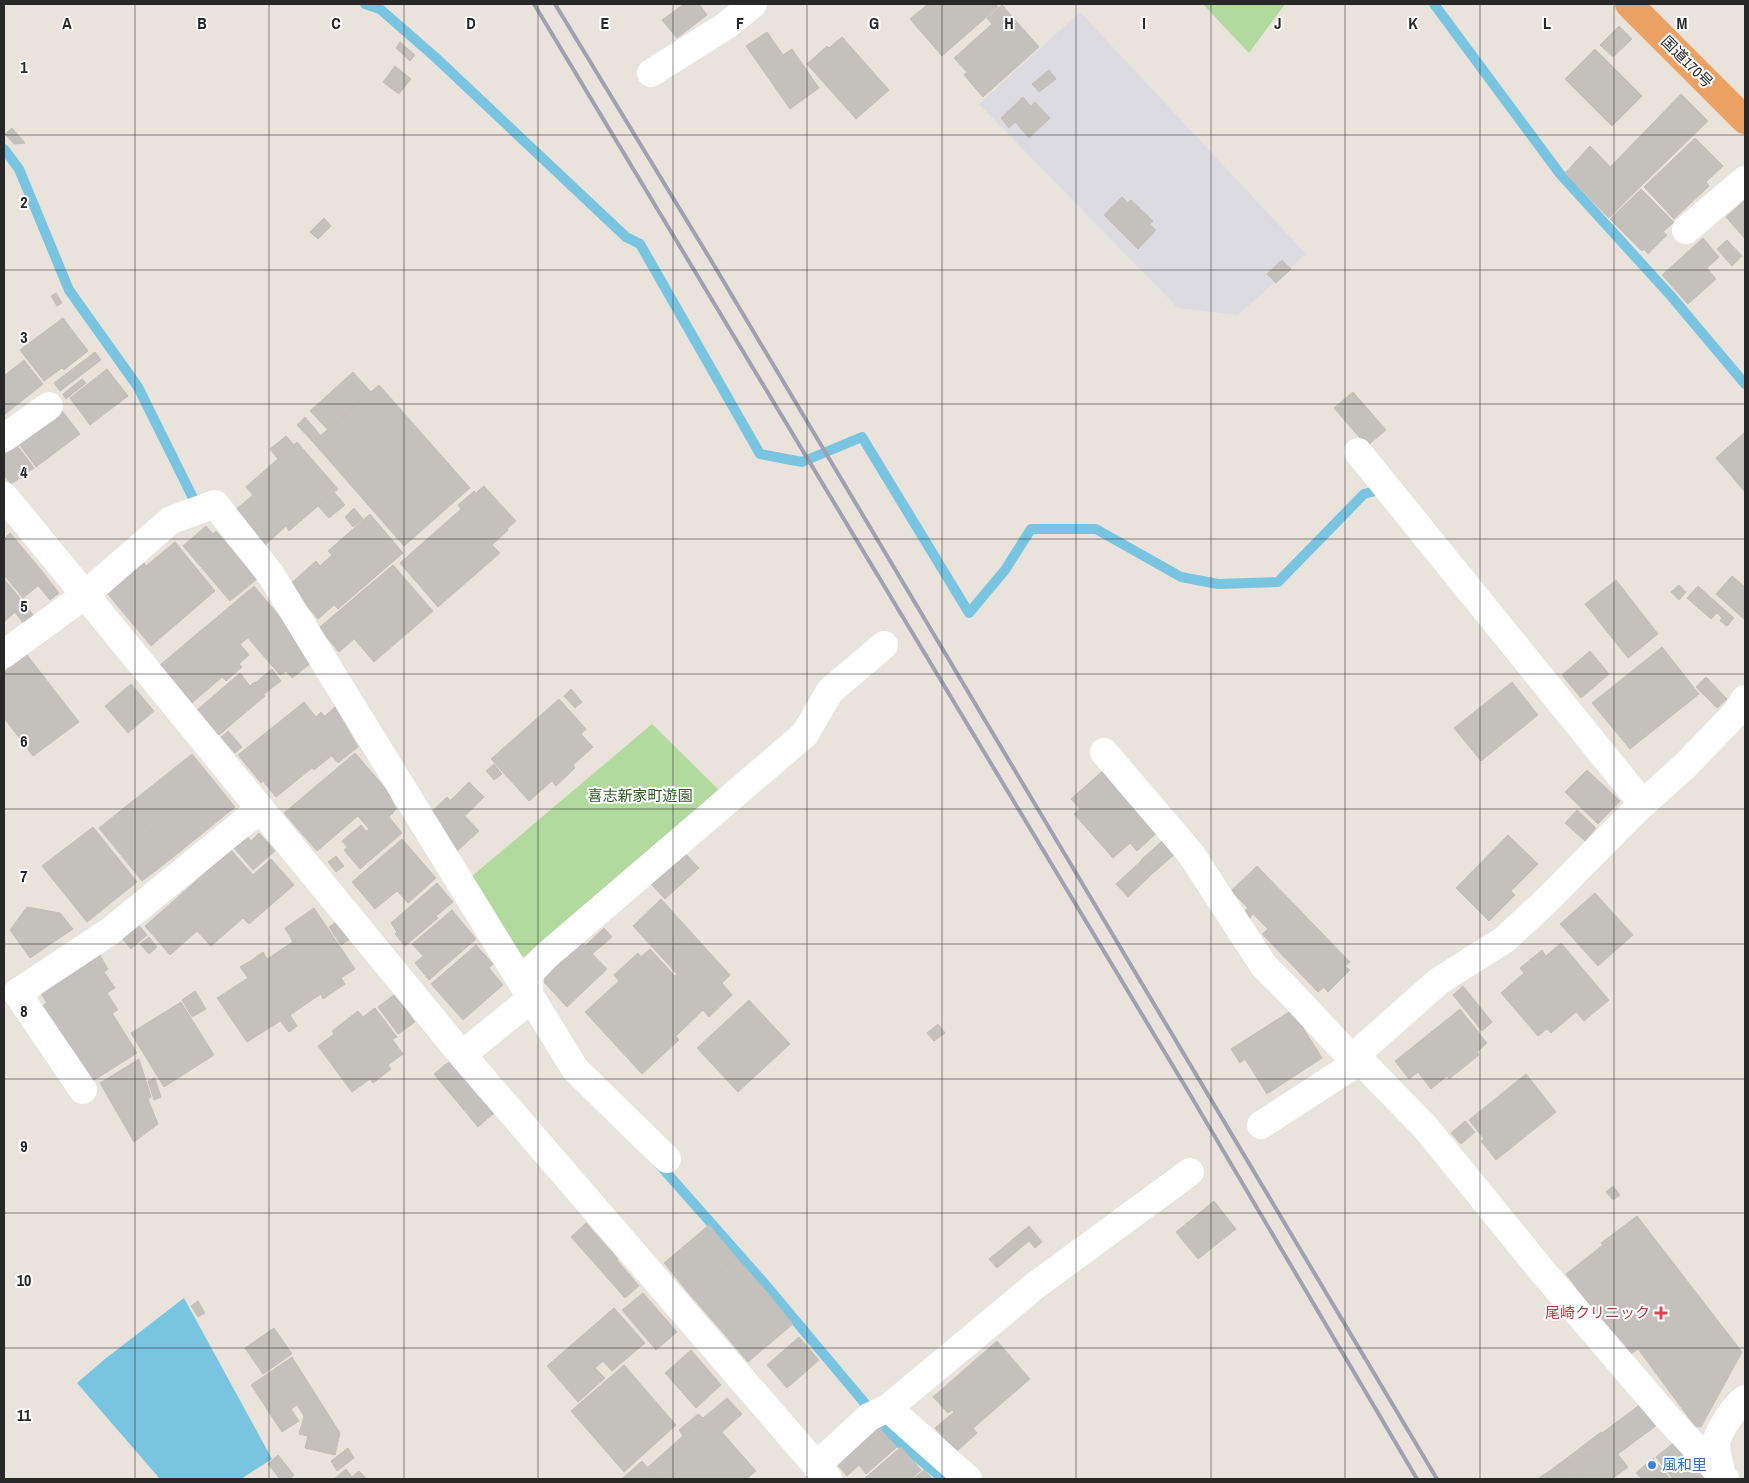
<svg xmlns="http://www.w3.org/2000/svg" width="1749" height="1483" font-family="'Archivo Narrow','Noto Sans JP',sans-serif">
<rect width="100%" height="100%" fill="#e9e3db"/>
<!-- industrial -->
<path fill="#dddbe2" d="M 1080,12 L 1306,254 L 1238,315 L 1178,308 L 979,104 Z"/>
<!-- green -->
<path fill="#b2da9e" d="M 1203,4 L 1285,4 L 1249,53 Z
M 652,724 L 720,791 L 520,960 L 465,882 Z"/>
<!-- water -->
<path fill="#79c4e0" d="M 184,1298 L 272,1459 L 241,1479 L 160,1479 L 77,1383 L 105,1359 Z"/>
<g fill="none" stroke-linecap="round" stroke-linejoin="round">
<!-- stream -->
<path stroke="#79c4e0" stroke-width="10" d="M 365,4 L 380,9 L 435,57 L 626,237 L 640,244 L 760,454 L 802,462 L 862,437 L 969,613 L 1005,570 L 1031,529 L 1096,529 L 1181,577 L 1218,584 L 1278,582 L 1364,494 L 1386,488
M 1434,4 L 1560,174 L 1671,296 L 1745,384
M 4,149 L 19,169 L 69,290 L 138,387 L 195,502 L 199,507
M 658,1163 L 764,1283 L 894,1438 L 943,1479"/>
</g>
<!-- building -->
<path fill="#c4c0bb" stroke="#c4bfb5" d="M 684,4 L 699,4 L 707,15 L 677,38 L 662,20 Z
M 928,4 L 995,4 L 998,7 L 942,56 L 910,19 Z
M 1002,5 L 1039,47 L 983,97 L 964,75 L 967,72 L 954,58 L 992,24 L 987,18 Z
M 1619,26 L 1632,39 L 1613,57 L 1600,45 Z
M 767,32 L 783,55 L 792,49 L 819,88 L 790,109 L 746,46 Z
M 842,37 L 889,90 L 856,119 L 807,64 L 827,46 L 829,48 Z
M 400,42 L 415,55 L 410,61 L 396,48 Z
M 1595,49 L 1642,96 L 1612,126 L 1565,79 Z
M 395,66 L 411,79 L 399,94 L 383,82 Z
M 1049,70 L 1056,79 L 1039,92 L 1032,84 Z
M 1681,94 L 1708,121 L 1677,151 L 1651,125 Z
M 1023,97 L 1031,106 L 1035,102 L 1050,118 L 1029,138 L 1015,122 L 1009,128 L 1001,118 Z
M 1651,125 L 1677,151 L 1635,192 L 1610,167 Z
M 12,128 L 25,143 L 14,144 L 5,134 Z
M 1695,138 L 1723,166 L 1706,182 L 1709,186 L 1674,219 L 1644,187 Z
M 1590,146 L 1635,192 L 1609,218 L 1565,173 Z
M 1641,189 L 1674,222 L 1663,232 L 1667,235 L 1648,254 L 1644,249 L 1642,251 L 1610,219 Z
M 1122,197 L 1128,203 L 1131,200 L 1153,221 L 1150,224 L 1156,230 L 1138,249 L 1104,215 Z
M 1745,200 L 1745,239 L 1726,217 Z
M 324,218 L 331,226 L 318,239 L 310,232 Z
M 1703,238 L 1719,257 L 1707,268 L 1716,279 L 1688,304 L 1662,275 Z
M 1727,240 L 1742,256 L 1732,266 L 1717,249 Z
M 1282,260 L 1291,269 L 1276,283 L 1267,274 Z
M 56,293 L 62,303 L 57,306 L 51,296 Z
M 63,318 L 88,351 L 64,370 L 62,368 L 44,381 L 20,350 Z
M 95,352 L 101,360 L 60,391 L 54,383 Z
M 24,360 L 43,384 L 4,415 L 4,376 Z
M 107,369 L 128,396 L 90,425 L 70,398 Z
M 353,372 L 371,392 L 328,430 L 310,411 Z
M 82,379 L 86,383 L 66,399 L 63,394 Z
M 379,385 L 470,488 L 404,546 L 313,442 Z
M 1353,392 L 1386,430 L 1367,446 L 1334,408 Z
M 59,407 L 80,434 L 36,467 L 16,440 Z
M 305,417 L 321,436 L 313,442 L 297,425 Z
M 1745,432 L 1745,492 L 1716,458 Z
M 286,436 L 294,445 L 278,459 L 270,449 Z
M 297,442 L 338,489 L 289,531 L 286,526 L 264,546 L 234,511 L 253,495 L 246,487 Z
M 17,445 L 34,468 L 11,484 L 4,475 L 4,455 Z
M 484,486 L 516,521 L 507,529 L 476,493 Z
M 474,491 L 508,530 L 492,545 L 500,553 L 438,607 L 400,563 L 461,509 L 458,505 Z
M 334,492 L 345,505 L 329,518 L 318,506 Z
M 354,508 L 363,519 L 353,527 L 345,517 Z
M 370,514 L 403,553 L 338,609 L 334,605 L 318,619 L 289,585 L 316,561 L 320,566 L 332,555 L 328,551 Z
M 206,526 L 213,534 L 216,531 L 257,579 L 230,601 L 183,546 Z
M 10,533 L 41,570 L 32,578 L 39,585 L 23,598 L 4,575 L 4,539 Z
M 175,542 L 215,591 L 151,646 L 107,593 L 144,563 L 146,566 Z
M 393,565 L 433,611 L 374,662 L 334,615 Z
M 41,570 L 59,593 L 50,600 L 32,578 Z
M 1732,576 L 1745,587 L 1745,620 L 1716,594 Z
M 4,579 L 10,586 L 4,592 Z
M 1616,580 L 1658,634 L 1628,658 L 1585,604 Z
M 1679,585 L 1686,592 L 1679,600 L 1671,592 Z
M 10,586 L 34,616 L 24,624 L 4,599 L 4,592 Z
M 254,586 L 309,651 L 311,663 L 292,678 L 286,671 L 280,675 L 248,638 L 240,644 L 249,655 L 239,664 L 242,667 L 226,681 L 222,677 L 192,703 L 160,665 Z
M 1698,586 L 1708,595 L 1697,607 L 1687,598 Z
M 1708,595 L 1734,618 L 1727,626 L 1720,621 L 1722,618 L 1717,613 L 1711,619 L 1697,607 Z
M 4,599 L 15,612 L 4,622 Z
M 334,615 L 355,638 L 339,652 L 319,628 Z
M 1662,647 L 1699,694 L 1630,749 L 1592,703 Z
M 1590,651 L 1609,674 L 1581,698 L 1562,675 Z
M 27,655 L 79,722 L 33,756 L 4,718 L 4,672 Z
M 272,669 L 281,681 L 264,694 L 255,683 Z
M 240,673 L 250,686 L 254,682 L 265,696 L 219,735 L 197,710 Z
M 1706,677 L 1727,699 L 1717,708 L 1696,687 Z
M 1512,682 L 1538,715 L 1481,761 L 1454,728 Z
M 131,684 L 154,711 L 128,733 L 105,706 Z
M 571,689 L 582,702 L 575,708 L 564,696 Z
M 559,699 L 586,729 L 581,734 L 593,747 L 573,765 L 575,768 L 556,786 L 552,781 L 529,801 L 491,759 Z
M 304,702 L 316,717 L 321,712 L 341,738 L 335,742 L 340,749 L 314,770 L 312,768 L 276,797 L 263,781 L 261,783 L 238,755 Z
M 335,707 L 358,747 L 338,763 L 332,756 L 340,749 L 335,742 L 341,738 L 324,717 Z
M 228,731 L 242,747 L 235,753 L 221,737 Z
M 355,753 L 386,789 L 377,797 L 392,814 L 389,817 L 402,833 L 360,869 L 344,850 L 369,829 L 358,816 L 317,851 L 284,813 Z
M 192,754 L 235,807 L 172,858 L 129,804 Z
M 494,764 L 502,774 L 494,780 L 486,771 Z
M 1106,768 L 1161,829 L 1137,851 L 1130,843 L 1113,858 L 1074,814 L 1080,809 L 1071,799 Z
M 1587,770 L 1620,801 L 1598,824 L 1565,792 Z
M 469,782 L 484,797 L 465,816 L 450,801 Z
M 386,789 L 396,809 L 392,814 L 377,797 Z
M 447,797 L 479,831 L 454,854 L 427,816 Z
M 129,804 L 172,858 L 142,881 L 99,828 Z
M 1577,810 L 1596,828 L 1585,841 L 1565,823 Z
M 361,825 L 366,831 L 347,847 L 342,841 Z
M 93,827 L 137,882 L 87,922 L 42,866 Z
M 259,833 L 275,851 L 253,870 L 234,848 L 247,836 L 251,841 Z
M 1508,835 L 1538,864 L 1511,891 L 1515,895 L 1489,921 L 1456,888 Z
M 402,839 L 436,878 L 408,903 L 397,891 L 375,909 L 352,882 Z
M 1162,841 L 1175,854 L 1153,873 L 1141,860 Z
M 231,850 L 253,875 L 271,859 L 294,885 L 249,924 L 243,918 L 211,946 L 197,931 L 170,955 L 145,926 Z
M 683,851 L 699,868 L 665,899 L 650,883 Z
M 336,856 L 344,866 L 336,872 L 328,862 Z
M 1142,860 L 1153,873 L 1128,897 L 1116,884 Z
M 1257,866 L 1350,962 L 1345,966 L 1350,970 L 1328,992 L 1324,987 L 1318,992 L 1262,934 L 1268,929 L 1253,914 L 1249,919 L 1243,913 L 1248,908 L 1231,891 Z
M 437,883 L 453,902 L 436,916 L 438,918 L 405,946 L 395,934 L 397,932 L 391,923 Z
M 1595,893 L 1633,935 L 1598,966 L 1560,924 Z
M 661,899 L 730,975 L 722,983 L 732,995 L 709,1017 L 703,1010 L 676,1036 L 679,1040 L 642,1074 L 585,1012 L 619,981 L 614,975 L 638,953 L 641,957 L 650,949 L 675,976 L 677,974 L 633,926 Z
M 27,907 L 60,913 L 73,929 L 30,958 L 10,930 Z
M 314,908 L 355,969 L 341,978 L 345,984 L 323,999 L 321,994 L 290,1015 L 252,960 L 263,952 L 267,959 L 293,942 L 285,928 Z
M 452,910 L 476,939 L 429,980 L 415,963 L 423,956 L 412,944 Z
M 336,922 L 349,940 L 341,945 L 329,927 Z
M 138,924 L 147,935 L 131,949 L 122,938 Z
M 604,928 L 612,937 L 592,954 L 585,946 Z
M 149,937 L 157,947 L 149,954 L 140,944 Z
M 580,941 L 607,969 L 567,1007 L 540,978 Z
M 1561,943 L 1609,1000 L 1584,1021 L 1576,1012 L 1551,1033 L 1547,1029 L 1538,1036 L 1501,993 L 1524,973 L 1520,968 L 1542,950 L 1546,956 Z
M 476,945 L 493,964 L 489,968 L 503,985 L 463,1020 L 431,984 Z
M 95,947 L 108,969 L 104,972 L 115,988 L 107,993 L 118,1010 L 112,1013 L 137,1053 L 88,1084 L 40,1007 L 47,1003 L 35,984 Z
M 252,960 L 290,1015 L 247,1042 L 217,998 L 248,978 L 240,967 Z
M 1463,986 L 1492,1022 L 1482,1031 L 1453,995 Z
M 195,991 L 206,1009 L 192,1017 L 182,1000 Z
M 395,994 L 415,1022 L 398,1034 L 378,1007 Z
M 749,1000 L 790,1044 L 738,1092 L 697,1048 Z
M 181,1002 L 214,1055 L 164,1087 L 131,1033 Z
M 375,1008 L 397,1037 L 392,1039 L 403,1054 L 388,1065 L 391,1069 L 373,1083 L 370,1079 L 352,1092 L 318,1046 L 334,1034 L 332,1031 L 358,1011 L 363,1017 Z
M 1460,1009 L 1487,1043 L 1477,1052 L 1479,1055 L 1449,1079 L 1447,1076 L 1431,1089 L 1418,1072 L 1409,1079 L 1395,1061 Z
M 1292,1010 L 1322,1058 L 1267,1094 L 1245,1059 L 1240,1063 L 1231,1049 Z
M 290,1015 L 297,1026 L 289,1032 L 280,1021 Z
M 938,1024 L 945,1033 L 934,1041 L 927,1033 Z
M 139,1059 L 151,1097 L 148,1099 L 158,1124 L 134,1142 L 100,1083 Z
M 451,1060 L 495,1112 L 478,1127 L 434,1074 Z
M 1526,1074 L 1556,1112 L 1496,1160 L 1481,1141 L 1484,1139 L 1469,1120 Z
M 155,1078 L 161,1097 L 154,1100 L 148,1081 Z
M 1465,1121 L 1475,1132 L 1461,1144 L 1451,1133 Z
M 1613,1186 L 1620,1195 L 1613,1200 L 1606,1192 Z
M 1214,1201 L 1236,1229 L 1198,1259 L 1176,1232 Z
M 1637,1216 L 1742,1352 L 1701,1427 L 1695,1426 L 1638,1349 L 1631,1354 L 1616,1335 L 1614,1337 L 1566,1274 L 1603,1245 L 1601,1243 Z
M 586,1223 L 618,1259 L 603,1273 L 571,1237 Z
M 709,1225 L 736,1257 L 691,1296 L 664,1263 Z
M 1029,1226 L 1042,1242 L 1035,1248 L 1029,1241 L 997,1268 L 989,1259 Z
M 736,1257 L 766,1291 L 720,1329 L 691,1296 Z
M 617,1260 L 639,1286 L 625,1298 L 603,1273 Z
M 766,1291 L 793,1324 L 748,1362 L 720,1329 Z
M 643,1293 L 677,1332 L 656,1350 L 622,1310 Z
M 198,1301 L 205,1313 L 198,1317 L 191,1306 Z
M 614,1308 L 645,1343 L 612,1371 L 603,1361 L 595,1368 L 605,1378 L 578,1402 L 547,1366 Z
M 274,1328 L 292,1354 L 263,1374 L 245,1348 Z
M 799,1337 L 819,1360 L 787,1388 L 767,1365 Z
M 997,1341 L 1030,1379 L 971,1430 L 952,1410 L 948,1413 L 933,1397 Z
M 691,1350 L 721,1385 L 696,1408 L 665,1373 Z
M 292,1357 L 340,1433 L 335,1455 L 305,1448 L 308,1436 L 299,1434 L 304,1416 L 297,1405 L 291,1409 L 299,1421 L 282,1432 L 251,1385 Z
M 624,1365 L 676,1425 L 624,1472 L 571,1411 Z
M 727,1398 L 742,1414 L 722,1432 L 718,1428 L 714,1431 L 703,1418 Z
M 1641,1404 L 1657,1425 L 1618,1454 L 1602,1433 Z
M 954,1412 L 971,1430 L 973,1428 L 977,1433 L 956,1452 L 935,1428 Z
M 698,1414 L 703,1418 L 683,1436 L 679,1430 Z
M 703,1418 L 714,1431 L 718,1428 L 756,1471 L 746,1479 L 658,1479 L 648,1467 Z
M 877,1425 L 897,1447 L 866,1474 L 859,1465 L 847,1476 L 835,1462 Z
M 1601,1432 L 1607,1441 L 1573,1466 L 1567,1458 Z
M 1677,1440 L 1712,1479 L 1673,1479 L 1656,1457 Z
M 1607,1441 L 1628,1467 L 1612,1479 L 1608,1479 L 1590,1454 Z
M 901,1447 L 921,1470 L 911,1479 L 864,1479 Z
M 348,1448 L 354,1458 L 337,1471 L 331,1461 Z
M 1590,1454 L 1608,1479 L 1583,1479 L 1573,1466 Z
M 278,1455 L 294,1475 L 290,1479 L 280,1479 L 268,1464 Z
M 1567,1458 L 1573,1466 L 1557,1478 L 1551,1470 Z
M 1653,1458 L 1670,1479 L 1642,1479 L 1636,1473 Z
M 642,1461 L 658,1479 L 622,1479 Z
M 1573,1466 L 1583,1479 L 1558,1479 L 1557,1478 Z
M 346,1469 L 352,1477 L 359,1471 L 367,1479 L 334,1479 Z
M 924,1470 L 933,1479 L 913,1479 Z
M 1551,1470 L 1557,1478 L 1555,1479 L 1537,1479 Z"/>
<g fill="none" stroke-linecap="round" stroke-linejoin="round">
<!-- street -->
<path stroke="#fff" stroke-width="28" d="M 651,73 L 727,25 L 753,4
M 1686,230 L 1745,180
M 4,438 L 49,406
M 1358,452 L 1643,804
M 4,496 L 462,1055 L 828,1479
M 4,654 L 85,595 L 171,520 L 215,504 L 271,575 L 575,1069 L 667,1159
M 1104,752 L 1191,854 L 1264,966 L 1288,990 L 1344,1050 L 1357,1057 L 1426,1128 L 1543,1272 L 1667,1417 L 1725,1479
M 462,1055 L 528,1001 L 530,973 L 546,956 L 805,734 L 830,691 L 884,645
M 83,1090 L 17,993 L 109,932 L 260,809
M 1261,1125 L 1352,1066 L 1361,1050 L 1439,981 L 1504,940 L 1545,902 L 1638,808 L 1685,766 L 1736,713 L 1745,699
M 888,1408 L 968,1479
M 816,1466 L 869,1417 L 888,1408 L 1036,1285 L 1190,1172
M 1722,1476 C 1720,1466 1716,1455 1716,1445 C 1716,1433 1736,1405 1745,1399"/>
<!-- highway -->
<path stroke="#eba064" stroke-width="28" d="M 1629,4 L 1745,120"/>
<!-- rail -->
<path stroke="#9fa1b0" stroke-width="4" d="M 534,4 L 1185,1086 L 1417,1479
M 555,4 L 712,262 L 1437,1479"/>
</g>
<!-- grid -->
<path fill="none" stroke="#282828" stroke-width="1" stroke-opacity="0.55" d="M 135,4 L 135,1479M 269,4 L 269,1479M 404,4 L 404,1479M 538,4 L 538,1479M 673,4 L 673,1479M 807,4 L 807,1479M 942,4 L 942,1479M 1076,4 L 1076,1479M 1211,4 L 1211,1479M 1345,4 L 1345,1479M 1480,4 L 1480,1479M 1614,4 L 1614,1479M 4,135 L 1745,135M 4,270 L 1745,270M 4,404 L 1745,404M 4,539 L 1745,539M 4,674 L 1745,674M 4,809 L 1745,809M 4,944 L 1745,944M 4,1079 L 1745,1079M 4,1213 L 1745,1213M 4,1348 L 1745,1348"/>
<!-- markers -->
<path fill="#e0444e" stroke="#fff" stroke-width="2" d="M1658.5 1305.5h5v5h5v5h-5v5h-5v-5h-5v-5h5z"/>
<circle fill="#3f7fe0" stroke="#fff" stroke-width="2" cx="1652" cy="1465" r="5"/>
<g text-anchor="middle" stroke-width="4" stroke-linejoin="round" paint-order="stroke">
<!-- street labels -->
<g font-size="15" fill="#282828" stroke="#fff">
<text transform="translate(1687 62) rotate(45)" y="5">国道170号</text>
</g>
<!-- park labels -->
<g font-size="15" fill="#2d5c21" stroke="#fff">
<text x="640" y="801">喜志新家町遊園</text>
</g>
<!-- health labels -->
<g font-size="15" fill="#be3a42" stroke="#fff" text-anchor="end">
<text x="1650" y="1318">尾崎クリニック</text>
</g>
<!-- shop labels -->
<g font-size="15" fill="#366cbe" stroke="#fff" text-anchor="start">
<text x="1662" y="1470">風和里</text>
</g>
</g>
<g font-size="16" text-anchor="middle" font-weight="bold" fill="#282828" stroke="#fff" stroke-width="4" stroke-linejoin="round" paint-order="stroke">
<text x="67" y="29">A</text>
<text x="202" y="29">B</text>
<text x="336" y="29">C</text>
<text x="471" y="29">D</text>
<text x="605" y="29">E</text>
<text x="740" y="29">F</text>
<text x="874" y="29">G</text>
<text x="1009" y="29">H</text>
<text x="1144" y="29">I</text>
<text x="1278" y="29">J</text>
<text x="1413" y="29">K</text>
<text x="1547" y="29">L</text>
<text x="1682" y="29">M</text>
<text x="24" y="73">1</text>
<text x="24" y="208">2</text>
<text x="24" y="343">3</text>
<text x="24" y="478">4</text>
<text x="24" y="612">5</text>
<text x="24" y="747">6</text>
<text x="24" y="882">7</text>
<text x="24" y="1017">8</text>
<text x="24" y="1152">9</text>
<text x="24" y="1286">10</text>
<text x="24" y="1421">11</text>
</g>
<!-- border -->
<rect width="1749" height="1483" fill="none" stroke="#282828" stroke-width="10"/>
</svg>
